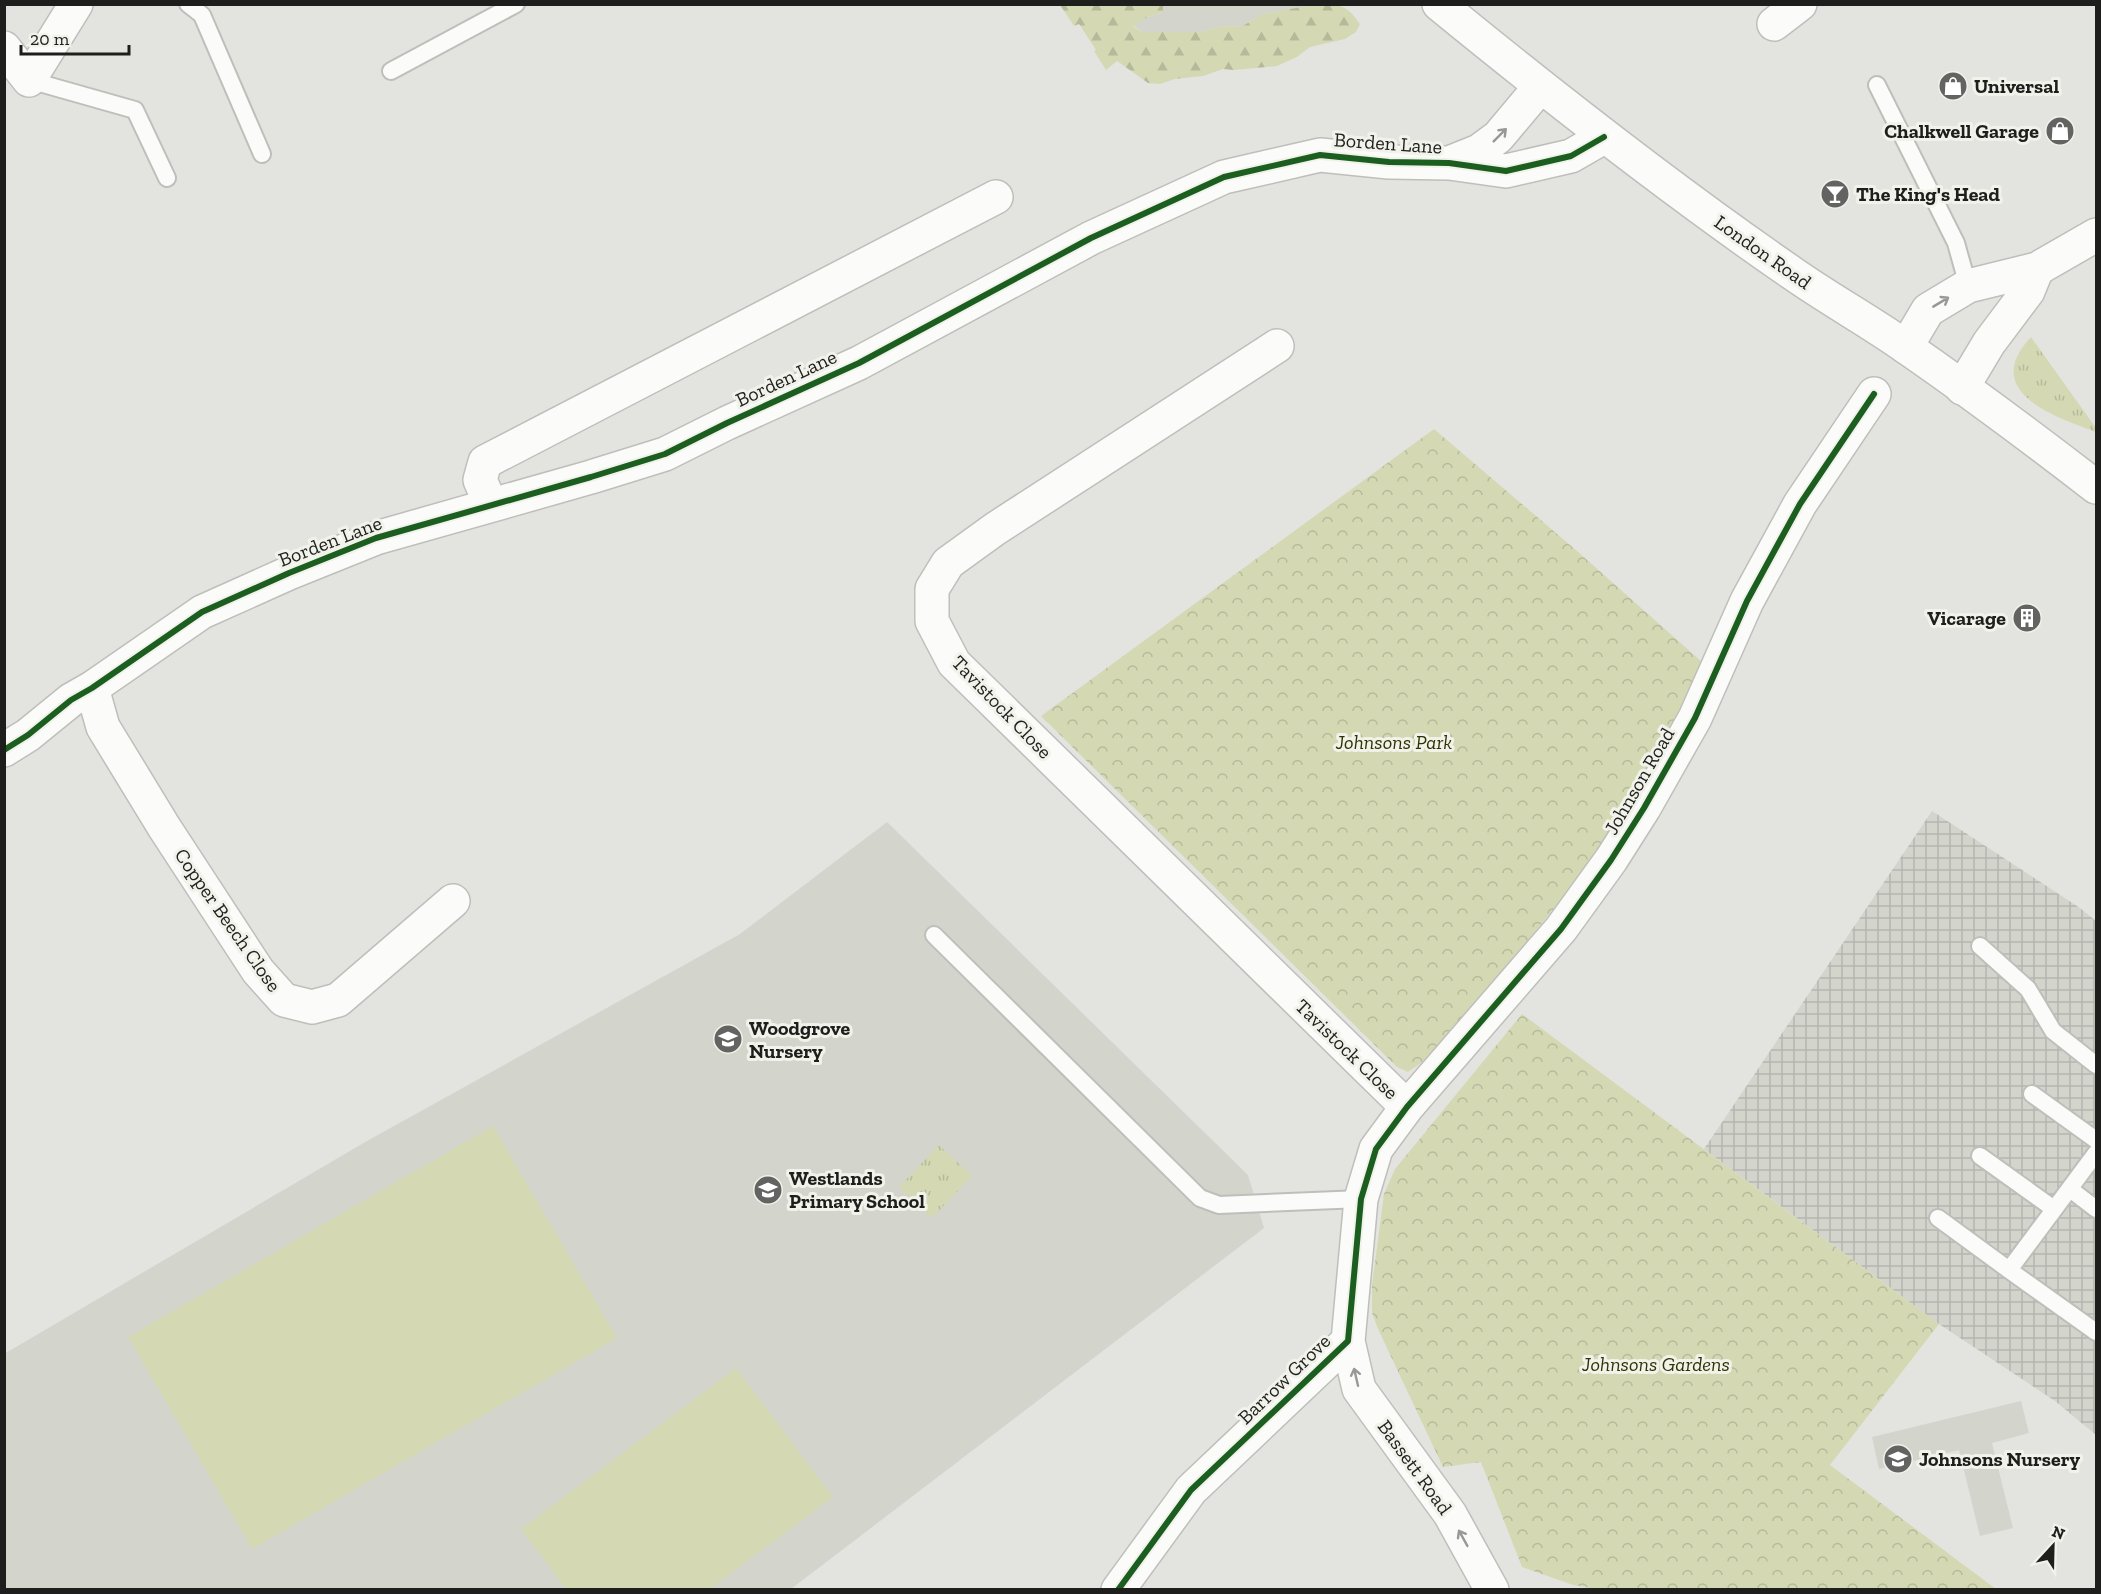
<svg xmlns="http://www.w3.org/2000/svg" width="2101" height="1594" font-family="'Zilla Slab',serif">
<defs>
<pattern id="industrial-grid" width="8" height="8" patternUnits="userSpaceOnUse" patternTransform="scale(1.5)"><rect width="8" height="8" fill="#d3d4cc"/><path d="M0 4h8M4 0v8" fill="none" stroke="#b5b6af"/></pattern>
<pattern id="grass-tufts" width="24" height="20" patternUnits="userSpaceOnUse" patternTransform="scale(1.5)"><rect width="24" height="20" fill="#d4d9b4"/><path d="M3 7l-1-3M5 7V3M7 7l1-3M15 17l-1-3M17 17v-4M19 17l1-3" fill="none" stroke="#b6ba9a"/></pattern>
<pattern id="forest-firs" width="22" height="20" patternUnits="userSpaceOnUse" patternTransform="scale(1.5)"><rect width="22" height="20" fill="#d4d9b4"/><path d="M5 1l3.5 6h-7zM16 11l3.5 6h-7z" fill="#b6ba9a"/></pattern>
<pattern id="park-crowns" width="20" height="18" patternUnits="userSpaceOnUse" patternTransform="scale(1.5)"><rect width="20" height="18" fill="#d4d9b4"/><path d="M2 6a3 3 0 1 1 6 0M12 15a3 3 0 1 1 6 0" fill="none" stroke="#b6ba9a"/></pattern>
</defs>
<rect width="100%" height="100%" fill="#e3e4e0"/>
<!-- built -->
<path fill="#d3d4cc" d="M 1163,5 L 1318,5 L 1263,14 L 1241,27 L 1225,26 L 1200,32 L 1142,32 L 1133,25 L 1146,18 L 1163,12 Z
M 887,822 L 1248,1175 L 1264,1228 L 791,1589 L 5,1589 L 4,1354 L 367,1141 L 740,934 Z
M 2021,1401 L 2029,1433 L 1992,1443 L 2013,1528 L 1980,1536 L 1959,1450 L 1879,1469 L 1872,1437 Z"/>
<!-- industrial -->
<path fill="url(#industrial-grid)" d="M 1932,811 L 2080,908 L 2096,921 L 2096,1435 L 2055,1401 L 1939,1324 L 1704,1149 Z"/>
<!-- grass -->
<path fill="url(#grass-tufts)" d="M 2031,337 L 2096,428 L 2096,432 C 2056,417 1979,392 2031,337 Z
M 939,1145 L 972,1176 L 932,1218 L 899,1187 Z"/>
<!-- forest -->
<path fill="url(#forest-firs)" d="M 1318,4 C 1340,4 1347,5 1360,24 L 1356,32 L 1345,39 L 1310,47 L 1297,57 L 1277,66 L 1234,70 L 1223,69 L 1203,76 L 1175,79 L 1160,84 L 1148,83 L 1117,61 L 1106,70 L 1094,51 L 1096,50 L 1079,24 L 1074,26 L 1060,5 L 1163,5 L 1163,12 L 1146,18 L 1133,26 L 1142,32 L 1200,32 L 1225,26 L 1241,27 L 1263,14 Z"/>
<!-- park -->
<path fill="url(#park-crowns)" d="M 1434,429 L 1577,551 L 1710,669 L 1620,817 L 1574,884 L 1468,1013 L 1421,1063 L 1408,1072 L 1397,1067 L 1041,716 Z
M 1522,1014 L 1939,1324 L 1830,1465 L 1996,1589 L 1597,1589 L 1573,1585 L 1522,1567 L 1481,1462 L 1443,1467 L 1378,1329 L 1372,1313 L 1372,1285 L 1384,1194 L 1395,1169 Z"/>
<!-- garden -->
<path fill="#d4d9b4" d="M 493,1126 L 617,1338 L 252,1549 L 128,1337 Z
M 736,1368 L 833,1497 L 710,1589 L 566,1589 L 521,1529 Z"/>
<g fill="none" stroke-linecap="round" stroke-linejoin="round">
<!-- service casing -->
<g stroke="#bebfbb" stroke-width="20">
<path id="service" d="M 188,4 L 202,15 L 262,154
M 391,71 L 516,4
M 29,80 L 135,110 L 167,178
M 1877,85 L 1956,243 L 1968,286
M 934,935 L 1200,1198 L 1219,1205 L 1361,1199
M 1980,946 L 2028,989 L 2053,1031 L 2096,1065
M 2032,1094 L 2096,1140
M 2096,1153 L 2009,1270 L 2096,1332
M 1980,1156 L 2054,1209
M 2070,1189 L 2096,1209
M 1938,1218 L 2009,1270"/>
</g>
<!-- minor casing -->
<g stroke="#bebfbb" stroke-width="36">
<path id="minor" d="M 1774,24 L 1800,4
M 4,48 L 29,80 L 76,4
M 1449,163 L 1479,151 L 1498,137 L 1540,87
M 1277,346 L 995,529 L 948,563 L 932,589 L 932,621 L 954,663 L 1407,1107
M 1906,347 L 1928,310 L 1968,286 L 2037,269 L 2096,235
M 1962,388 L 1989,343 L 2028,291 L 2037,269
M 491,505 L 480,480 L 485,462 L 996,197
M 92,688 L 103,727 L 164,827 L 258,971 L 284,1000 L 312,1007 L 338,1000 L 453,901
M 4,750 L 28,735 L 71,700 L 92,688 L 202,612 L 289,573 L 376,538 L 591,477 L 665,454 L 727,423 L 859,363 L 1091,238 L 1224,177 L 1320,155 L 1389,162 L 1449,163 L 1506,171 L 1571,156 L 1604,137
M 1348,1341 L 1359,1389 L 1450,1514 L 1492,1590
M 1118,1590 L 1191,1490 L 1348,1341 L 1361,1199 L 1376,1149 L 1407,1107 L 1561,929 L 1611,860 L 1644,808 L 1695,718 L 1747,601 L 1800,504 L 1874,394"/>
</g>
<!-- primary casing -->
<g stroke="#bebfbb" stroke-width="36">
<path id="primary" d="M 1439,4 C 1554,98 1670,189 1792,273 C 1829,299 1869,321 1906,347 C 1971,392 2034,439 2096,487"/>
</g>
<!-- service -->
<use href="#service" stroke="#fbfbfa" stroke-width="16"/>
<!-- minor -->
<use href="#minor" stroke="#fbfbfa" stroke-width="33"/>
<!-- primary -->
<use href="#primary" stroke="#fbfbfa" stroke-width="33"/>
<!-- cycleway casing -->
<g stroke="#f1f3eb" stroke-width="10">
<path id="cycleway" d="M 4,750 L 28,735 L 71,700 L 92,688 L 202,612 L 289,573 L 376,538 L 591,477 L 665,454 L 727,423 L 859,363 L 1091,238 L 1224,177 L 1320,155 L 1389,162 L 1449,163 L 1506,171 L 1571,156 L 1604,137
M 1118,1590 L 1191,1490 L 1348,1341 L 1361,1199 L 1376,1149 L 1407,1107 L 1561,929 L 1611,860 L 1644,808 L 1695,718 L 1747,601 L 1800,504 L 1874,394"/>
</g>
<!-- cycleway -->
<use href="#cycleway" stroke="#1b5e20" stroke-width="6"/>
</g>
<!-- one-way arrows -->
<defs><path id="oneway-shaft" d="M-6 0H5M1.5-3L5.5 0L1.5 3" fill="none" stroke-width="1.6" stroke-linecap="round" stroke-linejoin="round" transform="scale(1.5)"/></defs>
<g stroke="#989896">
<use href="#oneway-shaft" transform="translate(1500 135) rotate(-45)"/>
<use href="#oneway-shaft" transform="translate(1941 302) rotate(-31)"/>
<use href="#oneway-shaft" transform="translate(1356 1377) rotate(-103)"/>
<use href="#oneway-shaft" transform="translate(1463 1538) rotate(-119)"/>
</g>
<!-- icons -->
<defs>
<g id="shop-disc" transform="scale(1.5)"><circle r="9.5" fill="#636361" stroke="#f1f3eb"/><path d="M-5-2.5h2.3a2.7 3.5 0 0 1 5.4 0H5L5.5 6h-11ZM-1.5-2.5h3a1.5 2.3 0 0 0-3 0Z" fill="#fff"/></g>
<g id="bar-disc" transform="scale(1.5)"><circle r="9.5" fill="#636361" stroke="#f1f3eb"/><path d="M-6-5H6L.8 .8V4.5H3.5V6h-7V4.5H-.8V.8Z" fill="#fff"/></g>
<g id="building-disc" transform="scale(1.5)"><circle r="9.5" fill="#636361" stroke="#f1f3eb"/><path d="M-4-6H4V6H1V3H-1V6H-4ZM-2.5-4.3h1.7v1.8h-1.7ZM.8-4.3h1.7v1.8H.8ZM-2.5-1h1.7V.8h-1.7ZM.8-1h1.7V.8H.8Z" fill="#fff"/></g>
<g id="school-disc" transform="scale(1.5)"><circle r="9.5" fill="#636361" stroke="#f1f3eb"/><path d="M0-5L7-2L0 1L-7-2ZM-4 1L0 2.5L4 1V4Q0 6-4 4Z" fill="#fff"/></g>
</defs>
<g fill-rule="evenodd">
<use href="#shop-disc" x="1953" y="86"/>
<use href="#shop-disc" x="2060" y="131"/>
<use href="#bar-disc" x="1835" y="194"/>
<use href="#building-disc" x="2027" y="618"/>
<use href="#school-disc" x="728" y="1039"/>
<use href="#school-disc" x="768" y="1190"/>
<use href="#school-disc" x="1898" y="1459"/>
</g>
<g text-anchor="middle" stroke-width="6" stroke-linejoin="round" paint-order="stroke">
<!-- poi labels -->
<g font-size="20" font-weight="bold" fill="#1e1e1c" stroke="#f1f3eb" text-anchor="start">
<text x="1974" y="93">Universal</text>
<text x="2039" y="138" text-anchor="end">Chalkwell Garage</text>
<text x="1856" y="201">The King's Head</text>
<text x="2006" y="625" text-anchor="end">Vicarage</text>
<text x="749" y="1035">Woodgrove<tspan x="749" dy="23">Nursery</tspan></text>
<text x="789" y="1185">Westlands<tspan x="789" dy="23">Primary School</tspan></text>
<text x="1919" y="1466">Johnsons Nursery</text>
</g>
<!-- street labels -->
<g font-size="20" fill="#1e1e1c" stroke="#f1f3eb">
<text transform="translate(1388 143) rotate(4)" y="7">Borden Lane</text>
<text transform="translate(1763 252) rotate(35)" y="7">London Road</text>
<text transform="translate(786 378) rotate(-25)" y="7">Borden Lane</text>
<text transform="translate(330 541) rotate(-21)" y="7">Borden Lane</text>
<text transform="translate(1002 707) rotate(46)" y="7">Tavistock Close</text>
<text transform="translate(1639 781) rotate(-60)" y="7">Johnson Road</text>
<text transform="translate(228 920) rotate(55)" y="7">Copper Beech Close</text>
<text transform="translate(1347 1049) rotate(44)" y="7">Tavistock Close</text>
<text transform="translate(1284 1379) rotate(-44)" y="7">Barrow Grove</text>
<text transform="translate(1415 1467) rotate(54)" y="7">Bassett Road</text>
</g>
<!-- park labels -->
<g font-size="20" font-style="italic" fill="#2f3300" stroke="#f1f3eb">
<text x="1394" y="749">Johnsons Park</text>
<text x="1656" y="1371">Johnsons Gardens</text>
</g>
</g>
<!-- border -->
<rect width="2101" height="1594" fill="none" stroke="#1e1e1c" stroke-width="12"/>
<!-- north arrow -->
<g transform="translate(2053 1546) rotate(22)" stroke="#f1f3eb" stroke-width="4.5" paint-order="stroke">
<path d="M0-4.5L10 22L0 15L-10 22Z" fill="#1e1e1c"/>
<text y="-9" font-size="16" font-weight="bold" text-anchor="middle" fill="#1e1e1c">N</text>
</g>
<!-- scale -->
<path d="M21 45v9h108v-9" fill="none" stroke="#1e1e1c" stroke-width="3"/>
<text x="30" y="45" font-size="18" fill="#1e1e1c" stroke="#f1f3eb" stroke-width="4.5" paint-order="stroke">20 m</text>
</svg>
